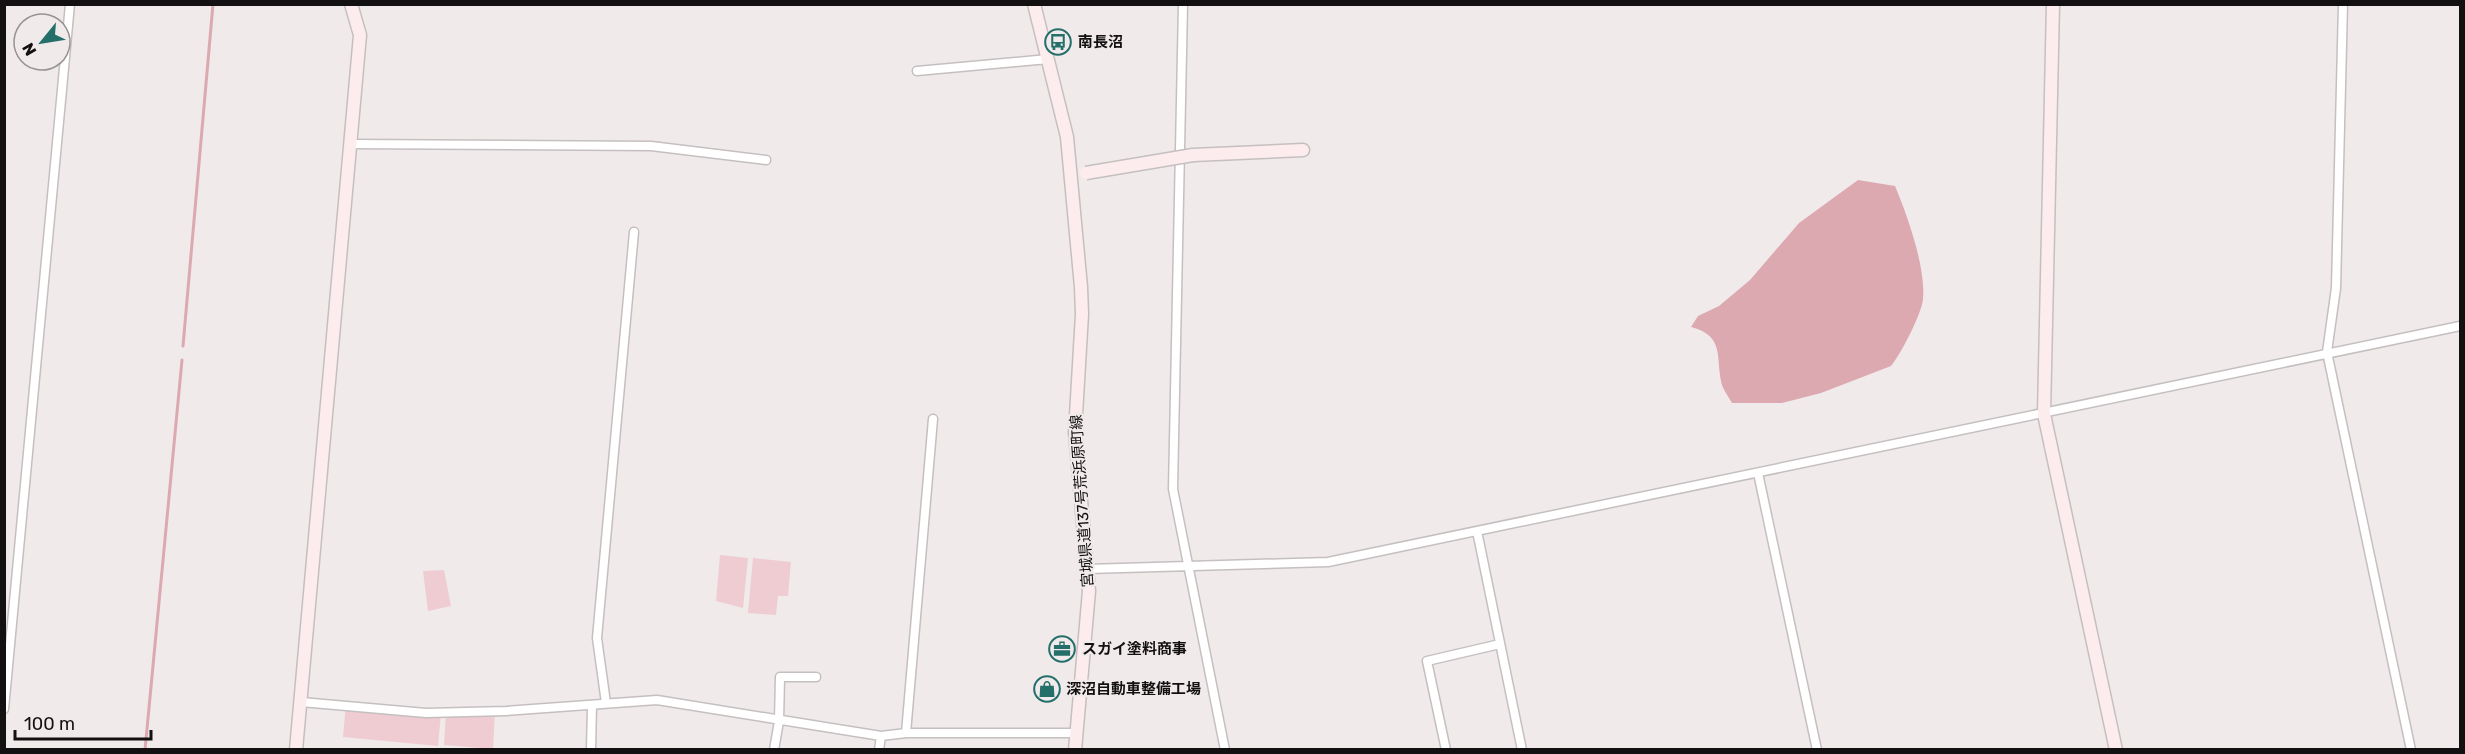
<svg xmlns="http://www.w3.org/2000/svg" width="2465" height="754" font-family="Rubik,'Noto Sans JP',sans-serif">
<rect width="100%" height="100%" fill="#f0eaeb"/>
<!-- green -->
<path fill="#efccd1" d="M 720,555 L 748,558 L 743,608 L 716,601 Z
M 753,558 L 791,562 L 788,596 L 778,596 L 776,615 L 748,613 Z
M 444,570 L 451,606 L 428,611 L 423,571 Z
M 346,704 L 441,713 L 438,746 L 343,737 Z
M 495,711 L 493,749 L 444,745 L 446,712 Z"/>
<!-- water -->
<path fill="#dda9b1" d="M 1858,180 L 1895,186 C 1907,214 1926,268 1923,299 C 1922,313 1901,354 1891,366 L 1821,393 L 1782,403 L 1732,403 C 1728,396 1722,388 1721,381 C 1716,355 1724,336 1691,327 L 1698,316 L 1719,306 L 1750,280 L 1799,223 Z"/>
<g fill="none" stroke-linecap="round" stroke-linejoin="round">
<!-- stream -->
<path stroke="#dda9b1" stroke-width="3" d="M 183,346 L 213,4
M 145,750 L 182,360"/>
<!-- street casing -->
<g stroke="#c5bfc0" stroke-width="11">
<path id="street" d="M 1183,4 L 1173,489 L 1225,750
M 2343,4 L 2336,288 L 2327,352 L 2411,750
M 917,71 L 1048,59
M 351,144 L 651,146 L 766,160
M 1758,473 L 1817,750
M 1477,531 L 1522,750
M 1087,569 L 1328,562 L 2460,326
M 301,702 L 426,713 L 506,711 L 657,700 L 881,736 L 906,733 L 1077,733
M 606,703 L 597,638 L 634,232
M 4,709 L 70,4
M 906,733 L 933,419
M 591,750 L 592,705
M 774,750 L 779,721 L 780,677 L 816,677
M 879,750 L 881,736
M 1446,750 L 1427,661 L 1500,644"/>
</g>
<!-- secondary casing -->
<g stroke="#c5bfc0" stroke-width="15">
<path id="secondary" d="M 1034,4 L 1067,137 L 1081,287 L 1082,314 L 1075,432 L 1089,591 L 1075,750
M 2053,4 L 2044,414 L 2116,750
M 1193,155 L 1303,150
M 296,750 L 360,35 L 351,4"/>
</g>
<!-- street -->
<use href="#street" stroke="#fff" stroke-width="8"/>
<!-- secondary -->
<use href="#secondary" stroke="#fcecee" stroke-width="12"/>
<!-- secondary-bridge casing -->
<g stroke="#c5bfc0" stroke-width="15" stroke-linecap="butt">
<path id="secondary-bridge" d="M 1086,173 L 1193,155"/>
</g>
<!-- secondary-bridge -->
<use href="#secondary-bridge" stroke="#fcecee" stroke-width="12"/>
</g>
<!-- icons -->
<defs>
<g id="bus-ring" transform="scale(1.35)"><circle r="9.5" fill="#f0eaeb" stroke="#256f6a" stroke-width="1.5"/><path d="M-5-6H5V4H4V6H2V4H-2V6H-4V4H-5ZM-3.5-4V0h7V-4ZM-3.5 1.2v1.5H-2V1.2ZM2 1.2v1.5H3.5V1.2Z" fill="#256f6a"/></g>
<g id="office-ring" transform="scale(1.35)"><circle r="9.5" fill="#f0eaeb" stroke="#256f6a" stroke-width="1.5"/><path d="M-6-3h4V-5.5h4V-3h4V5H-6ZM-1-4.5V-3h2v-1.5ZM-6 0V1H6V0Z" fill="#256f6a"/></g>
<g id="shop-ring" transform="scale(1.35)"><circle r="9.5" fill="#f0eaeb" stroke="#256f6a" stroke-width="1.5"/><path d="M-5-2.5h2.3a2.7 3.5 0 0 1 5.4 0H5L5.5 6h-11ZM-1.5-2.5h3a1.5 2.3 0 0 0-3 0Z" fill="#256f6a"/></g>
</defs>
<g fill-rule="evenodd">
<use href="#bus-ring" x="1058" y="42"/>
<use href="#office-ring" x="1062" y="649"/>
<use href="#shop-ring" x="1047" y="689"/>
</g>
<g text-anchor="middle" stroke-width="4.5" stroke-linejoin="round" paint-order="stroke">
<!-- poi labels -->
<g font-size="15" font-weight="bold" fill="#121010" stroke="#f0eaeb" text-anchor="start">
<text x="1078" y="47">南長沼</text>
<text x="1082" y="654">スガイ塗料商事</text>
<text x="1066" y="694">深沼自動車整備工場</text>
</g>
<!-- street labels -->
<g font-size="15" fill="#121010" stroke="#f0eaeb">
<text transform="translate(1082 501) rotate(-94)" y="5">宮城県道137号荒浜原町線</text>
</g>
</g>
<!-- border -->
<rect width="2465" height="754" fill="none" stroke="#121010" stroke-width="12"/>
<!-- north arrow -->
<g transform="translate(42 42) rotate(240)"><circle r="28" fill="#f0eaeb" stroke="#979393" stroke-width="1.5"/>
<path d="M0-4.5L10 22L0 15L-10 22Z" fill="#256f6a"/>
<text y="-9" font-size="16" font-weight="bold" text-anchor="middle" fill="#121010">N</text>
</g>
<!-- scale -->
<path d="M15 730v9h136v-9" fill="none" stroke="#121010" stroke-width="3"/>
<text x="24" y="730" font-size="18" fill="#121010" stroke="#f0eaeb" stroke-width="4.5" paint-order="stroke">100 m</text>
</svg>
